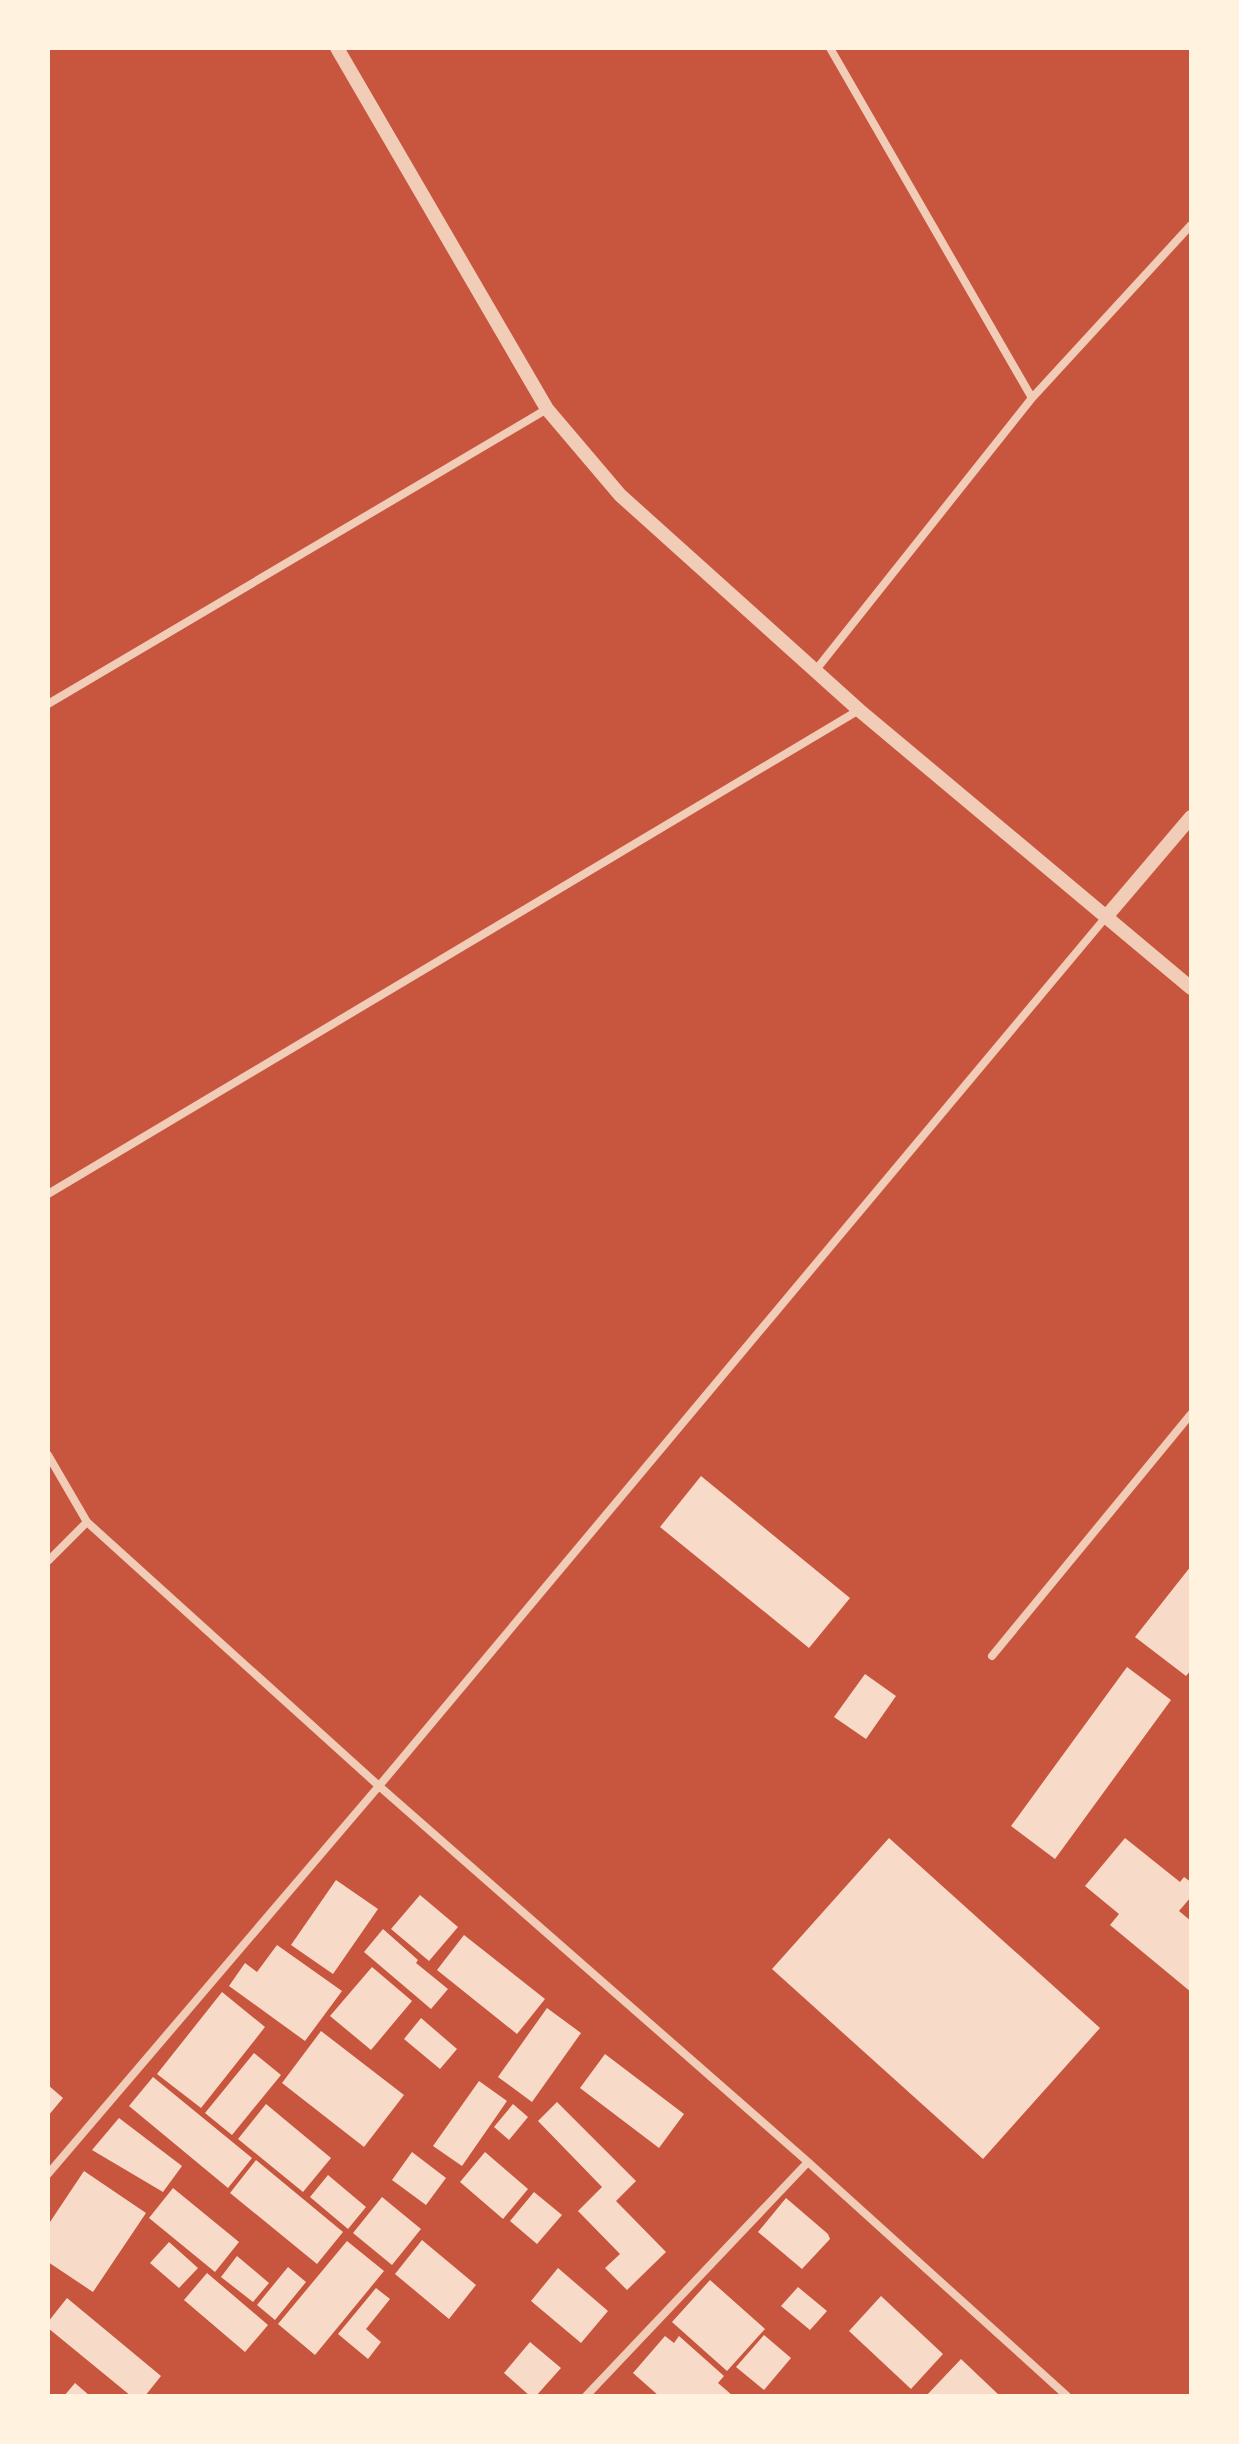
<svg xmlns="http://www.w3.org/2000/svg" width="1239" height="2444" font-family="Montserrat,sans-serif">
<rect width="100%" height="100%" fill="#c8553d"/>
<!-- building -->
<path fill="#f7dbc8" d="M 701,1476 L 850,1598 L 809,1648 L 660,1527 Z
M 1191,1566 L 1191,1670 L 1186,1676 L 1135,1637 Z
M 1127,1667 L 1171,1700 L 1055,1859 L 1011,1826 Z
M 865,1674 L 896,1696 L 866,1739 L 834,1717 Z
M 889,1838 L 1100,2028 L 983,2159 L 772,1969 Z
M 1125,1838 L 1180,1882 L 1184,1877 L 1191,1882 L 1191,1897 L 1179,1911 L 1191,1921 L 1191,1992 L 1110,1925 L 1119,1914 L 1085,1886 Z
M 336,1880 L 378,1909 L 333,1974 L 291,1945 Z
M 420,1895 L 458,1927 L 429,1961 L 391,1929 Z
M 383,1929 L 418,1960 L 416,1963 L 448,1989 L 431,2009 L 364,1952 Z
M 464,1935 L 545,1999 L 517,2034 L 437,1970 Z
M 277,1945 L 342,1991 L 305,2041 L 229,1986 L 245,1963 L 257,1972 Z
M 372,1967 L 412,2001 L 371,2050 L 330,2016 Z
M 222,1992 L 265,2027 L 201,2108 L 157,2074 Z
M 547,2008 L 581,2033 L 532,2102 L 498,2077 Z
M 421,2018 L 457,2049 L 440,2069 L 404,2039 Z
M 321,2031 L 404,2095 L 364,2147 L 282,2083 Z
M 254,2053 L 281,2075 L 232,2135 L 205,2113 Z
M 605,2054 L 684,2114 L 659,2148 L 580,2088 Z
M 153,2077 L 252,2158 L 228,2188 L 129,2106 Z
M 479,2081 L 507,2101 L 462,2166 L 433,2146 Z
M 48,2085 L 63,2098 L 48,2116 Z
M 557,2102 L 636,2181 L 616,2201 L 666,2252 L 627,2290 L 605,2268 L 620,2254 L 578,2211 L 602,2187 L 538,2121 Z
M 266,2104 L 331,2158 L 303,2192 L 238,2139 Z
M 513,2104 L 528,2117 L 509,2140 L 494,2127 Z
M 119,2118 L 182,2166 L 163,2192 L 92,2150 Z
M 412,2152 L 446,2178 L 426,2205 L 392,2180 Z
M 485,2152 L 528,2189 L 503,2219 L 460,2182 Z
M 256,2160 L 343,2232 L 317,2264 L 230,2193 Z
M 84,2171 L 146,2213 L 93,2292 L 48,2262 L 48,2225 Z
M 328,2175 L 366,2207 L 348,2229 L 310,2197 Z
M 173,2188 L 239,2242 L 215,2272 L 149,2218 Z
M 534,2192 L 562,2215 L 537,2244 L 510,2221 Z
M 382,2197 L 421,2229 L 392,2265 L 353,2233 Z
M 786,2198 L 828,2234 L 830,2239 L 802,2269 L 758,2232 Z
M 422,2240 L 476,2285 L 449,2319 L 395,2274 Z
M 347,2241 L 384,2271 L 315,2355 L 278,2324 Z
M 169,2242 L 198,2268 L 179,2288 L 150,2263 Z
M 237,2256 L 269,2283 L 253,2302 L 221,2277 Z
M 288,2267 L 306,2282 L 275,2320 L 257,2305 Z
M 558,2268 L 608,2311 L 581,2343 L 531,2301 Z
M 207,2273 L 268,2325 L 245,2352 L 184,2300 Z
M 710,2280 L 765,2329 L 727,2371 L 672,2322 Z
M 798,2287 L 827,2311 L 810,2330 L 781,2306 Z
M 376,2288 L 390,2299 L 366,2329 L 381,2342 L 368,2359 L 338,2334 Z
M 881,2296 L 943,2354 L 911,2389 L 849,2331 Z
M 67,2298 L 161,2376 L 145,2396 L 131,2396 L 48,2328 L 48,2322 Z
M 764,2335 L 791,2358 L 764,2390 L 736,2367 Z
M 665,2336 L 674,2343 L 679,2336 L 724,2376 L 718,2383 L 733,2396 L 659,2396 L 633,2373 Z
M 530,2342 L 561,2368 L 536,2396 L 530,2396 L 504,2373 Z
M 961,2359 L 1000,2396 L 926,2396 Z
M 75,2383 L 90,2396 L 64,2396 Z"/>
<g fill="none" stroke-linecap="round" stroke-linejoin="round">
<!-- minor -->
<path stroke="#f1ccb7" stroke-width="8" d="M 830,48 L 1032,398
M 815,671 L 1032,398 L 1191,225
M 48,704 L 547,409
M 48,1194 L 859,710
M 48,1455 L 87,1522 L 379,1786 L 808,2162 L 1067,2396
M 48,1561 L 87,1522
M 992,1656 L 1191,1414
M 48,2174 L 379,1786 L 1106,917
M 586,2396 L 808,2162"/>
<!-- tertiary -->
<path stroke="#f1ccb7" stroke-width="14" d="M 337,48 L 547,409 L 620,495 L 859,710 L 1191,988
M 1106,917 L 1191,817"/>
</g>
<!-- border -->
<rect width="1239" height="2444" fill="none" stroke="#fff3e0" stroke-width="100"/>
</svg>
